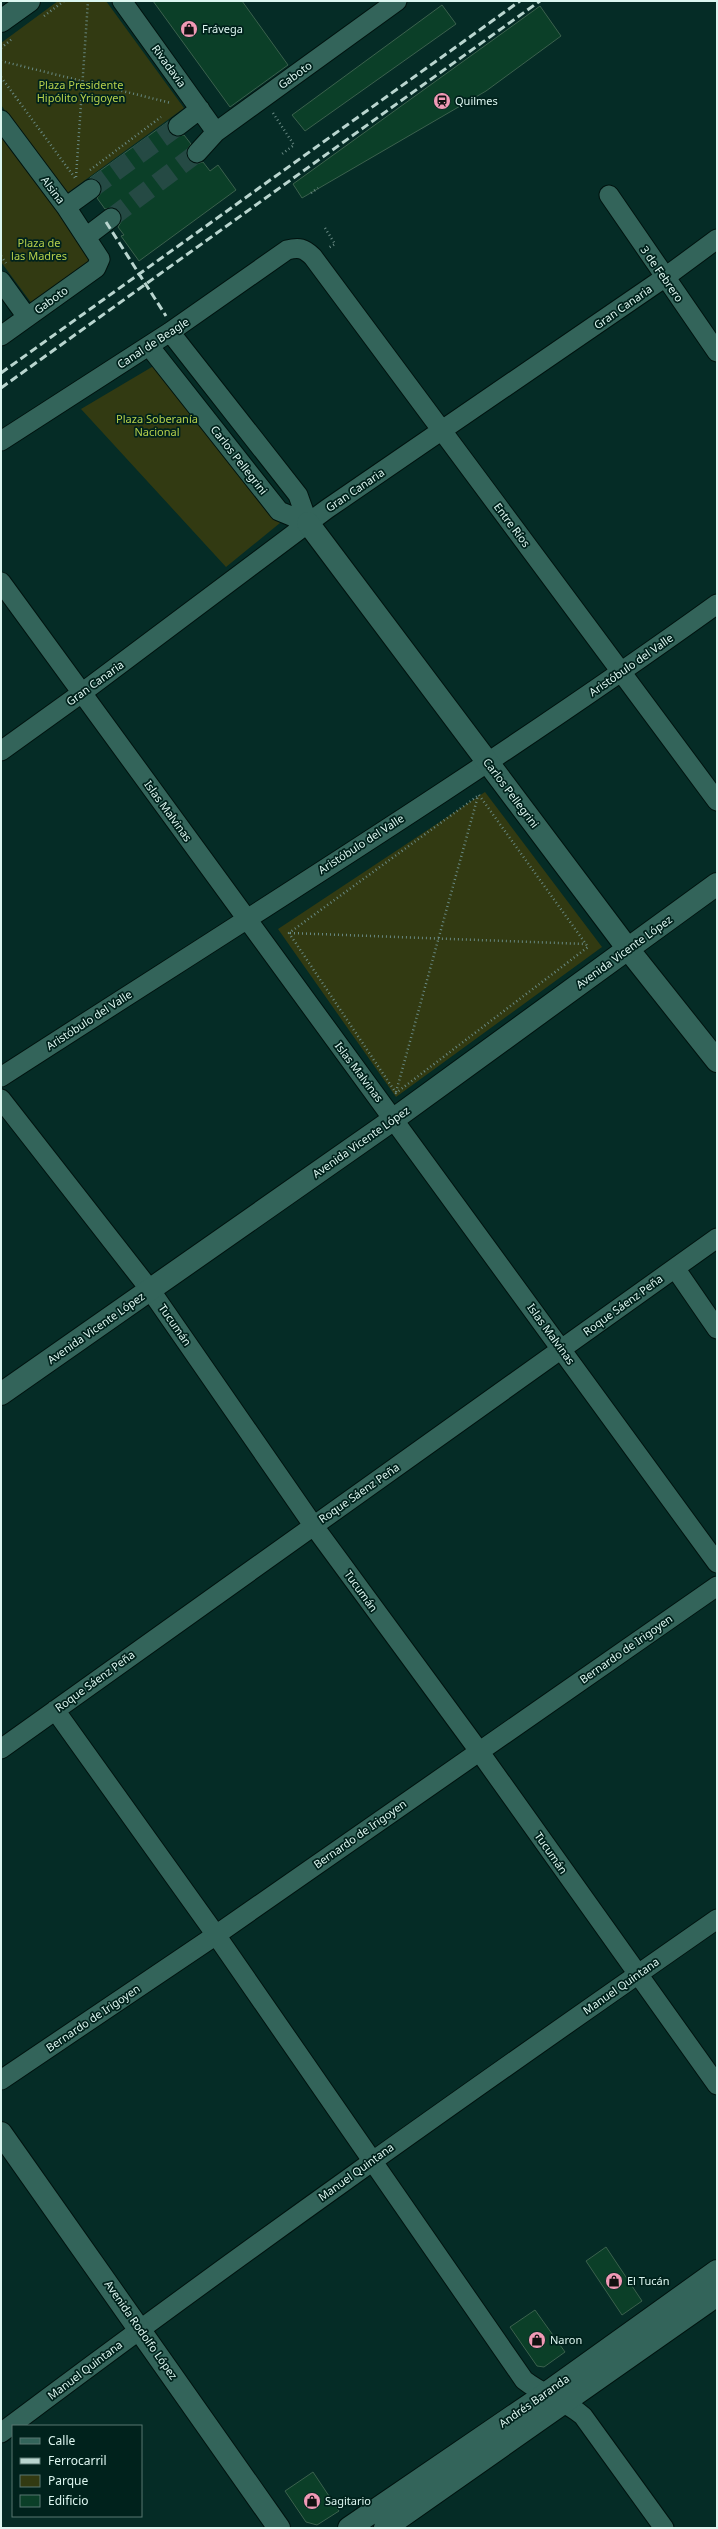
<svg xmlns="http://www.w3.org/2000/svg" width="718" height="2529" font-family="'Noto Sans',sans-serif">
<rect width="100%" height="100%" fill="#052c26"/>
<!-- green -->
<path fill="#323a12" d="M 58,1 L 106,1 L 184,108 L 66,194 L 1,105 L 1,43 Z
M 1,137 L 94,260 L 35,308 L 1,262 Z
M 162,361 L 291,514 L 226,567 L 81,409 Z
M 485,792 L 602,947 L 396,1097 L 278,929 Z"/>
<!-- building -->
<path fill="#0b3f28" stroke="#3b614d" d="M 153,1 L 242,1 L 288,65 L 230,107 Z
M 442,5 L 456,24 L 305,131 L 292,115 Z
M 540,6 L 561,36 L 486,91 L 302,198 L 293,184 Z
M 169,121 L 167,127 L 170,133 L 174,136 L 184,135 L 191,144 L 186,151 L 189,161 L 195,164 L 203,162 L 210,171 L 218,165 L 236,190 L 139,261 L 121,236 L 124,235 L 118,227 L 121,222 L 120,212 L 115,208 L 105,209 L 97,198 L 101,193 L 100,183 L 90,178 Z
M 606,2247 L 642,2301 L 622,2315 L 586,2261 Z
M 535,2310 L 565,2352 L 544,2367 L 537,2366 L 510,2327 Z
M 313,2472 L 339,2511 L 317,2525 L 306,2522 L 285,2491 Z"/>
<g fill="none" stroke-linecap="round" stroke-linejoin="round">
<!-- minor-tunnel -->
<path stroke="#254a44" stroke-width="19" stroke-dasharray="19 10" stroke-linecap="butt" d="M 91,189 L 178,126
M 111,218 L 197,153"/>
<!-- minor casing -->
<g stroke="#00130f" stroke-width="21">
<path id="minor" d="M 122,1 L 216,132
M 1,120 L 66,207 L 100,259 L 96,268 L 1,336
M 178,126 L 200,109
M 197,153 L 216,132 L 397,1
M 609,195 L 717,352
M 66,207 L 91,189
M 86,237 L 111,218
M 1,281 L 27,317
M 170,332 L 298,495 L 308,523
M 149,346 L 279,511 L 308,523
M 1,441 L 170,332 L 287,250 C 299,247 304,248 313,257 L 717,801
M 1,582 L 717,1563
M 1,751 L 83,692 L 327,509 L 664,278 L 717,239
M 1,1077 C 241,922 485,771 717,604
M 1,1099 L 151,1291 L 313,1525 L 479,1751 L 717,2085
M 675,1268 L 717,1329
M 55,1710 L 216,1935 L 524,2380 C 544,2396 566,2401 583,2416 L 664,2528
M 1,1749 L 717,1238
M 1,2080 L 216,1935 L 717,1586
M 1,2433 C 236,2256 476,2087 717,1919"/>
</g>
<!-- tertiary casing -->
<g stroke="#00130f" stroke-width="24">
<path id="tertiary" d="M 1,2133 L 279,2528"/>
</g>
<!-- secondary casing -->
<g stroke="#00130f" stroke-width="24">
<path id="secondary" d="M 1,21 L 29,1
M 308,523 L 628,949 L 717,1061
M 1,1394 L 394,1119 L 717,884
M 349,2528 L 544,2395 L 717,2271
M 385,2528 L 717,2295"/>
</g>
<!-- path -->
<path stroke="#688983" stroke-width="2.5" stroke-dasharray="1 3" stroke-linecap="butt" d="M 44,16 L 64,1
M 1,48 L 12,39
M 1,61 L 171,103
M 1,77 L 75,178
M 273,113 L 294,145 L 282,154
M 90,170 L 161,117
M 76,177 L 88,1
M 311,193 L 318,188
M 325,228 L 335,244 L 328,248
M 1,256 L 6,263
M 479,795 L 588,947 L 396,1093 L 289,933 Z
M 290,933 L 586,944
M 396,1092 L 478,796"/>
<!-- minor -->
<use href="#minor" stroke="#33645a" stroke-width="19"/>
<!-- tertiary -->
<use href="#tertiary" stroke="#33645a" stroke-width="22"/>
<!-- secondary -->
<use href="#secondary" stroke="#33645a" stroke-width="22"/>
<!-- rail -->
<path stroke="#b9d5cf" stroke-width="3" stroke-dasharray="8 4" stroke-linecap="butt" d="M 106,222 L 166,316
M 1,373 L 520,1
M 1,388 L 540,1"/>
</g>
<!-- icons -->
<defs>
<g id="shop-disc" transform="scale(0.9)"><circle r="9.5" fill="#f09ab5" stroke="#00221c"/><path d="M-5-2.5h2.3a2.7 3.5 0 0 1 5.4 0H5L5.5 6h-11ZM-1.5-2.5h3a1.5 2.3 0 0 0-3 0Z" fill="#111"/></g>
<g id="station-disc" transform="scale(0.9)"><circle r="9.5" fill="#f09ab5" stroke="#00221c"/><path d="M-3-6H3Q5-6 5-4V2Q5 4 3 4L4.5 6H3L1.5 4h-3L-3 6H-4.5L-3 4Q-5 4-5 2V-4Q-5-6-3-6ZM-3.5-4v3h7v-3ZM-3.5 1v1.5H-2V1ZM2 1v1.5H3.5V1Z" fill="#111"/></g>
</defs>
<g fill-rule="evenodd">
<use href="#shop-disc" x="189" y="29"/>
<use href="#station-disc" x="442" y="101"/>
<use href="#shop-disc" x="614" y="2281"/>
<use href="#shop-disc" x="537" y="2340"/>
<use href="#shop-disc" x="312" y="2501"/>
</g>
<g text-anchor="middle" stroke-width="3.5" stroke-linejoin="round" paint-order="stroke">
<!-- poi labels -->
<g font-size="11" fill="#dcf6f0" stroke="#00221c" text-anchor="start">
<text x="202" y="33">Frávega</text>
<text x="455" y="105">Quilmes</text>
<text x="627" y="2285">El Tucán</text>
<text x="550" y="2344">Naron</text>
<text x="325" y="2505">Sagitario</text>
</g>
<!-- street labels -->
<g font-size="11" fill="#dcf6f0" stroke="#00221c">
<text transform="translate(169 66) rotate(54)" y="4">Rivadavia</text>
<text transform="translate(295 75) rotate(-36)" y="4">Gaboto</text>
<text transform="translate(53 190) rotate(53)" y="4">Alsina</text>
<text transform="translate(662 274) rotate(55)" y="4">3 de Febrero</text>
<text transform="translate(51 300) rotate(-36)" y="4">Gaboto</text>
<text transform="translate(623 307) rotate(-35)" y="4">Gran Canaria</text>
<text transform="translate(153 343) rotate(-33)" y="4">Canal de Beagle</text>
<text transform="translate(239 460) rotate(52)" y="4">Carlos Pellegrini</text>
<text transform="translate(355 490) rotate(-34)" y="4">Gran Canaria</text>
<text transform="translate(512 525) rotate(53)" y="4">Entre Ríos</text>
<text transform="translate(631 665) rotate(-35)" y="4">Aristóbulo del Valle</text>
<text transform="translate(95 683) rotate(-36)" y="4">Gran Canaria</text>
<text transform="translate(511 793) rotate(53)" y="4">Carlos Pellegrini</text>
<text transform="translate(168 811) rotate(54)" y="4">Islas Malvinas</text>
<text transform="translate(361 844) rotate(-33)" y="4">Aristóbulo del Valle</text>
<text transform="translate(624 952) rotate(-36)" y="4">Avenida Vicente López</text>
<text transform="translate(89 1020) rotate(-33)" y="4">Aristóbulo del Valle</text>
<text transform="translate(359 1072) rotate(53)" y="4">Islas Malvinas</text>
<text transform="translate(361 1142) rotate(-35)" y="4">Avenida Vicente López</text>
<text transform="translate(623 1305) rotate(-36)" y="4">Roque Sáenz Peña</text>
<text transform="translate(175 1325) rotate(55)" y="4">Tucumán</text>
<text transform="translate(96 1328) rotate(-35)" y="4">Avenida Vicente López</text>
<text transform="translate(551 1334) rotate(54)" y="4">Islas Malvinas</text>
<text transform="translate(359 1493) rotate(-35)" y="4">Roque Sáenz Peña</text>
<text transform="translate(361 1591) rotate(54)" y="4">Tucumán</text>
<text transform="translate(626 1649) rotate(-35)" y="4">Bernardo de Irigoyen</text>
<text transform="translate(95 1681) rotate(-36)" y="4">Roque Sáenz Peña</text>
<text transform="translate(360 1834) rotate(-35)" y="4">Bernardo de Irigoyen</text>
<text transform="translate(551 1853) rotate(55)" y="4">Tucumán</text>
<text transform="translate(621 1986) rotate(-35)" y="4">Manuel Quintana</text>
<text transform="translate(93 2018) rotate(-34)" y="4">Bernardo de Irigoyen</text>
<text transform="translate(356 2172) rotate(-36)" y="4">Manuel Quintana</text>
<text transform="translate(141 2330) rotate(55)" y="4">Avenida Rodolfo López</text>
<text transform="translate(85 2370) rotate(-37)" y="4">Manuel Quintana</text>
<text transform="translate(534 2401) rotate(-35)" y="4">Andrés Baranda</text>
</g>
<!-- park labels -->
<g font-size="11" fill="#b5cf4b" stroke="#00221c">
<text x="81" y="89">Plaza Presidente<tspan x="81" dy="13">Hipólito Yrigoyen</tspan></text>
<text x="39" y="247">Plaza de<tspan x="39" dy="13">las Madres</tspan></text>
<text x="157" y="423">Plaza Soberanía<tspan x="157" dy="13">Nacional</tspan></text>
</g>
</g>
<!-- border -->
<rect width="718" height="2529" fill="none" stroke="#dcf6f0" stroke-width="4"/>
<!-- legend -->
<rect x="12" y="2425" width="130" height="92" fill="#00221c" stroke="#587771"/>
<rect x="20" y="2438" width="20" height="6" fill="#33645a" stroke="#587771"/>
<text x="48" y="2445" font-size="12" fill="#dcf6f0">Calle</text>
<rect x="20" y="2458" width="20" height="6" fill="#b9d5cf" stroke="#587771"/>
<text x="48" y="2465" font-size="12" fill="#dcf6f0">Ferrocarril</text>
<rect x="20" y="2475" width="20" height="12" fill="#323a12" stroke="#587771"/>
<text x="48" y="2485" font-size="12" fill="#dcf6f0">Parque</text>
<rect x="20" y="2495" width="20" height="12" fill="#0b3f28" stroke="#587771"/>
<text x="48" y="2505" font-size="12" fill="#dcf6f0">Edificio</text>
</svg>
